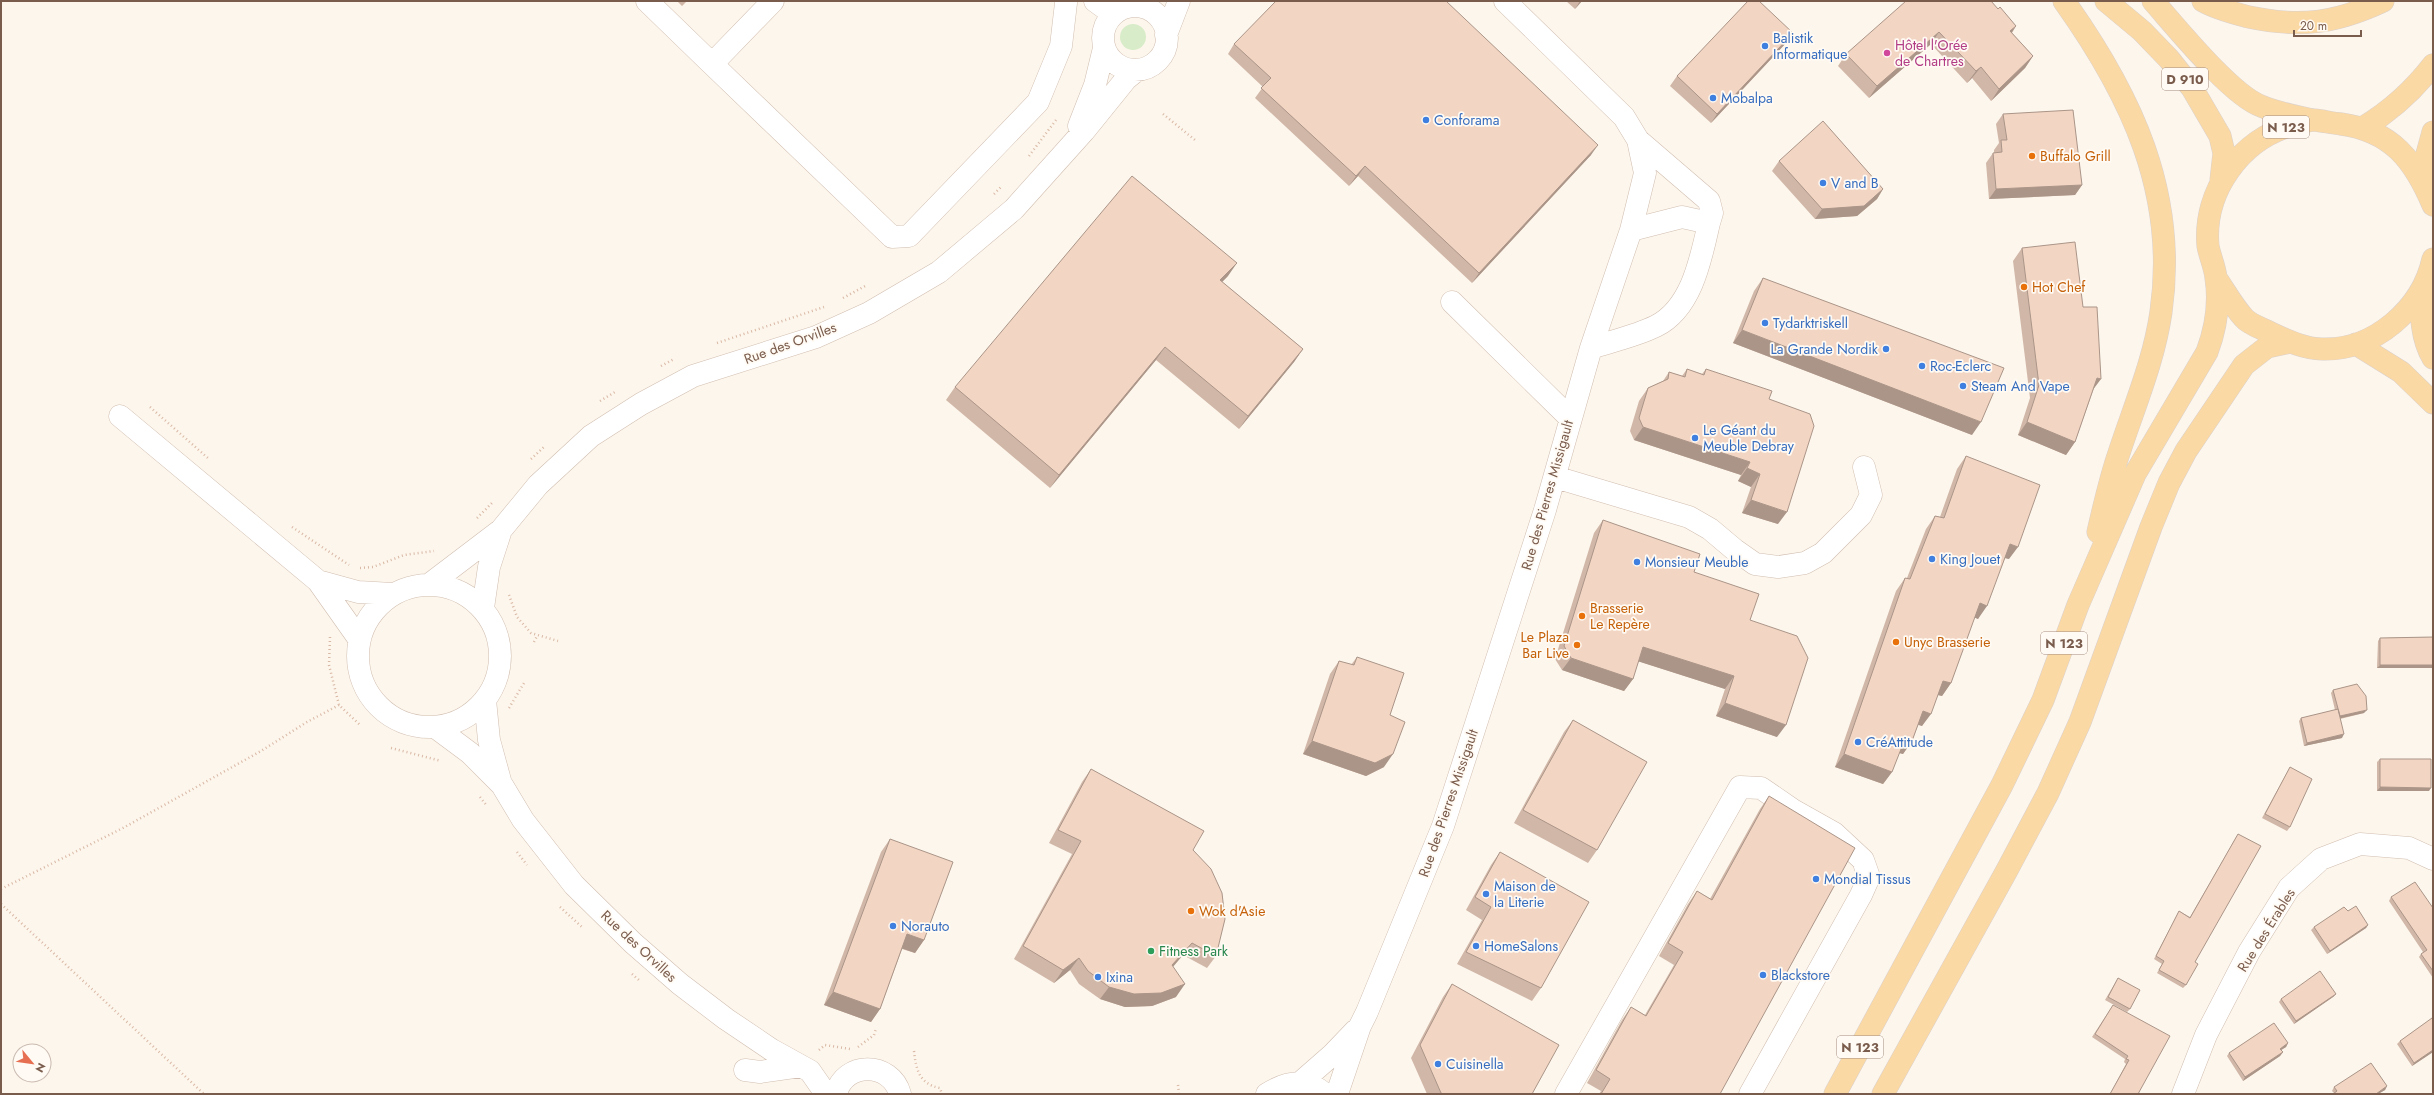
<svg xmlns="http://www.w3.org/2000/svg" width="2434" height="1095" font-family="Jost,sans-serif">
<rect width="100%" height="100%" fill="#fdf6ec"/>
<!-- green -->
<path fill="#d8ecc9" d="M1120 37a13 13 0 1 1 26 0a13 13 0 1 1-26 0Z"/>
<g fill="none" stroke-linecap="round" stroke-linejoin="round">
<!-- minor casing -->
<g stroke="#d1beb0" stroke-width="23">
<path id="minor" d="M 647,1 L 712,64
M 773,1 L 712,64 L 892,237 L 909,236 L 1038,102 L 1061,46 L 1066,3
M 1095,1 L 1113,14
M1103 38a32 32 0 1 1 64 0a32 32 0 1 1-64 0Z
M 1166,35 L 1179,1
M 1079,126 L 1095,85 L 1104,48
M 1638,140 L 1709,201 L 1712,213 L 1709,223
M 1452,302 L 1570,418
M 1591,348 C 1612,341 1636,336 1656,326 C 1692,308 1701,258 1709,223 L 1682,217 L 1631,230
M 120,416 L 318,581 L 359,639
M 1555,477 L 1689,517 L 1710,529 L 1735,550 L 1755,564 L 1778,567 L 1805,563 L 1823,553 L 1861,515 L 1871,495 L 1864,467
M 318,581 L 358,592 L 392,594
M 430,584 L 501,530 L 538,485 L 591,436 L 641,404 L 693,376 L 816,337 L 869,313 L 939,272 L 1014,209 L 1084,131 L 1126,79 L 1137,70
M358 656a71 71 0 1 1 142 0a71 71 0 1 1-142 0Z
M 483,608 L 489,567 L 501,530
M 485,700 L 489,740 L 501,784
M 435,727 L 470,753 L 502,785 L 523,820 L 574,885 L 633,943 L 680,984 L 726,1019 L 772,1050 L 810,1071 L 826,1094
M 745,1070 L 760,1072 L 801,1066
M 1300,1083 L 1332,1055 L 1355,1031
M 836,1094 C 844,1061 891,1061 900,1094
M 1267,1094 C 1286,1082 1306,1078 1325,1094
M 1337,1094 L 1360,1026 L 1367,1012 L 1443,826 L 1545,510 L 1591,348 L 1631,230 L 1645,173 L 1638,140 L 1624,117 L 1505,1
M 1566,1094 L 1740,787 L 1761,788 L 1793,810 L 1834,833 L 1863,860 L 1869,877 L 1861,895 L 1750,1094
M 2183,1094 L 2206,1035 L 2249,952 L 2289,888 L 2321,859 L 2360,844 L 2409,848 L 2433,859"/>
</g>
<!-- major casing -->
<g stroke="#dad1cd" stroke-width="23">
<path id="major" d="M 2064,1 C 2131,95 2178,193 2161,312 C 2154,361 2134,407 2119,453 C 2110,479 2104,506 2098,532
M 2106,1 L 2142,31 L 2169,59 L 2192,88 L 2220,136 L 2224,153 L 2221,180
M 2153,1 C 2176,27 2231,95 2261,106 C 2277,113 2295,116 2312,120
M 2203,1 C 2217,9 2234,13 2249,17 C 2301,28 2336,23 2383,1
M 2364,127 C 2392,110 2413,91 2433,65
M 2421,176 L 2433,132
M 2216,278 C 2225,291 2233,306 2244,318 C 2250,325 2264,329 2273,334 C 2288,341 2305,349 2322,349 C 2374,351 2422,309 2433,259
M 2421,291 C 2421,314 2421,338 2433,358
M 2356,344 L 2401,372 L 2433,403
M 1835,1094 L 2002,785 L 2043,700 L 2078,605 L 2135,474 L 2207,352 C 2216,328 2220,304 2216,278 C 2215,267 2210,257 2208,246 C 2203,191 2241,139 2293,125 C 2300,124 2308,120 2314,120 C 2323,121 2332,123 2341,124 C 2392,131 2414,160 2433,205
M 1883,1094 L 2006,872 L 2048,793 L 2080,722 L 2151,527 L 2169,483 L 2186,451 L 2244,365 L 2267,347 L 2290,342"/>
</g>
<!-- path -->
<path stroke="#d9b8a5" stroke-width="2.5" stroke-dasharray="1 3" stroke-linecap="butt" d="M 1163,114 L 1195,140
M 1029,156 L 1056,120
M 994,194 L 1002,186
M 843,298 L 867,285
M 717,343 L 824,307
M 661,366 L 674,359
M 600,401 L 615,392
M 150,407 L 209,459
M 531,459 L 545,446
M 477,518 L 492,503
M 292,527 L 349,565
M 360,568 L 373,567 L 404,555 L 434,551
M 509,595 L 517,617 L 531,633 L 558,641
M 330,637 L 329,665 L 339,705 L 360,725
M 534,642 L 537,636
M 509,708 L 524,683
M 391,748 L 441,761
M 480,797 L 487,806
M 517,852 L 527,865
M 1,889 L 123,828 L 261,751 L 307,722 L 339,705
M 1,904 L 204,1094
M 560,907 L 582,927
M 632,974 L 640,981
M 858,1047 L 874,1035 L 876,1029
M 819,1050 L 825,1045 L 850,1049
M 914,1051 C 916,1069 919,1084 940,1088 L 942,1094
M 1178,1085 L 1179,1094"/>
<!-- minor -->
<use href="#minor" stroke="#fff" stroke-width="22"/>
<!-- major -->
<use href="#major" stroke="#fbd9a5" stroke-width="22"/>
</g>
<!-- wall -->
<path fill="#d1b7a8" d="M 677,1 L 687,1 L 682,6 Z
M 1566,1 L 1582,1 L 1575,9 Z
M 1998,9 L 2016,26 L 2012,33 L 2033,56 L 2025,68 L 1991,101 L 1972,78 L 1967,83 L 1931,44 L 1869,98 L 1838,66 L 1846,54 Z
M 1786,43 L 1711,123 L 1670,86 L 1677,76 Z
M 1234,44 L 1591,155 L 1472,283 L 1358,176 L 1349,186 L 1255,98 L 1263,87 L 1228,54 Z
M 2003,114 L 2082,185 L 2075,195 L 1989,199 L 1986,163 L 1993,153 L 1994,153 L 1994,150 L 1999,143 L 1996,124 Z
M 1779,161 L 1883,189 L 1877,199 L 1857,216 L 1815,219 L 1772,171 Z
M 2022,248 L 2083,307 L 2094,388 L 2075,442 L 2066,455 L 2018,435 L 2030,398 L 2013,261 Z
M 1228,276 L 1222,282 L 1303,349 L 1294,362 L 1239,429 L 1156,360 L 1050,488 L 946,400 L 955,387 Z
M 1763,278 L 1972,435 L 1733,343 L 1754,291 Z
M 1687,369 L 1702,374 L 1706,369 L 1769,399 L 1778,524 L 1742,513 L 1751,487 L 1738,481 L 1741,475 L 1634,440 L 1630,431 L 1639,401 L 1648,388 L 1663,381 L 1669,372 L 1682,376 Z
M 1966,456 L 2009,559 L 2005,558 L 1978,619 L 1974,617 L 1951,683 L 1942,696 L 1938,695 L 1922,726 L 1918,725 L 1912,741 L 1903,754 L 1899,753 L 1892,772 L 1883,784 L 1835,767 L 1896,591 L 1905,578 L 1907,578 L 1926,529 L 1935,516 L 1940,517 L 1957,469 Z
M 1603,520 L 1694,572 L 1750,620 L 1777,737 L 1716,716 L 1725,689 L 1638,661 L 1633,679 L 1624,691 L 1562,670 L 1555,659 L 1594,533 Z
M 2433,637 L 2433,668 L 2377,668 L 2378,641 L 2380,638 Z
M 1357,657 L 1390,715 L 1384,767 L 1366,776 L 1303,754 L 1330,674 L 1339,661 L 1351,665 Z
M 2333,690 L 2364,713 L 2340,719 L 2342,738 L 2304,746 L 2299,721 L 2301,718 L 2335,710 L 2331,693 Z
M 1573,720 L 1597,850 L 1588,863 L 1514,823 L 1564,732 Z
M 2380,759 L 2429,791 L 2377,791 L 2377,762 Z
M 2290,767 L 2290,827 L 2287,831 L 2262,818 Z
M 1091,769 L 1193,850 L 1216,956 L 1207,968 L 1183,955 L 1173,967 L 1176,997 L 1152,1006 L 1125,1007 L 1100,999 L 1079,984 L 1070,970 L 1054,983 L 1014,959 L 1072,854 L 1049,843 L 1082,782 Z
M 1769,796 L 1720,1094 L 1599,1094 L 1601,1091 L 1587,1083 L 1622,1020 L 1631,1007 L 1645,1015 L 1674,965 L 1659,956 L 1688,904 L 1697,891 L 1710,899 L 1760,809 Z
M 2238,834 L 2195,962 L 2186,985 L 2183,988 L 2157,973 L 2162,964 L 2154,959 L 2179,911 L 2190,917 Z
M 890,839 L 924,940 L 915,953 L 902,949 L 880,1009 L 871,1022 L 824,1005 L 881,852 Z
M 1500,852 L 1541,988 L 1532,1001 L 1457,964 L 1482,920 L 1466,910 L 1491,865 Z
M 2391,897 L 2433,908 L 2433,978 L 2419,957 L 2421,954 L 2423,952 L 2389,901 Z
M 2348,911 L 2368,925 L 2366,928 L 2327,954 L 2311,930 L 2314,927 Z
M 2118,978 L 2130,1009 L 2127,1012 L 2105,1000 Z
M 1452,984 L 1532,1094 L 1427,1094 L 1411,1058 L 1443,997 Z
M 2336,994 L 2333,997 L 2294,1024 L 2279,1002 L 2281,999 Z
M 2113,1005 L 2138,1094 L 2110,1094 L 2126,1064 L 2124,1062 L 2125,1059 L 2092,1037 Z
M 2433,1020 L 2433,1052 L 2412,1066 L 2397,1044 L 2400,1041 Z
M 2288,1043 L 2286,1047 L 2281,1050 L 2283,1052 L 2280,1056 L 2243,1081 L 2227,1056 L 2229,1053 Z
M 2387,1086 L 2385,1090 L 2378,1094 L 2333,1094 L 2334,1093 L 2332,1091 L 2334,1087 Z"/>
<!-- shaded-wall -->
<path fill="#aa9588" d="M 1580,1 L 1582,1 L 1575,9 Z
M 2016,26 L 2008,38 L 2010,31 Z
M 1939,32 L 1931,44 L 1869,98 L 1877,86 Z
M 1793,33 L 1786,43 L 1711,123 L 1717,114 Z
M 2033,56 L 2025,68 L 1991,101 L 1999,89 Z
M 1981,67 L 1972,78 L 1967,83 L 1976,71 Z
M 1598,145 L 1591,155 L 1472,283 L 1479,273 Z
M 1365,166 L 1358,176 L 1349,186 L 1356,176 Z
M 2082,185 L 2075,195 L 1989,199 L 1996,189 Z
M 1883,189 L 1877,199 L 1857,216 L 1815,219 L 1822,209 Z
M 1237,263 L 1228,276 L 1211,293 L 1220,280 Z
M 1742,330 L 1981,422 L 1972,435 L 1733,343 Z
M 1165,347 L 1156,360 L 1050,488 L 1059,475 Z
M 1303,349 L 1294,362 L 1239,429 L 1248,416 Z
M 2097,378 L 2101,379 L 2092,391 Z
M 2027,422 L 2075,442 L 2066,455 L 2018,435 Z
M 1643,427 L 1750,462 L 1741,475 L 1634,440 Z
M 1747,468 L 1760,474 L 1751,487 L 1738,481 Z
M 1751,500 L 1787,512 L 1778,524 L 1742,513 Z
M 2010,544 L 2018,547 L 2009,559 L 2001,557 Z
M 1980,603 L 1987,606 L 1978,619 L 1971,616 Z
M 1643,647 L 1734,676 L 1725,689 L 1634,660 Z
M 1571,658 L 1633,679 L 1624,691 L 1562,670 Z
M 2380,665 L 2433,665 L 2433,668 L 2377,668 Z
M 1943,681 L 1951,683 L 1942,696 L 1934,694 Z
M 1725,703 L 1786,725 L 1777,737 L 1716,716 Z
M 2367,710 L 2364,713 L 2337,719 L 2340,716 Z
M 1923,711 L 1931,714 L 1922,726 L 1914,723 Z
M 2344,734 L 2342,738 L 2304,746 L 2307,743 Z
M 1905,739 L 1912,741 L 1903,754 L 1896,752 Z
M 1312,741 L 1393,754 L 1384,767 L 1366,776 L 1303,754 Z
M 1844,754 L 1892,772 L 1883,784 L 1835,767 Z
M 2380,787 L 2431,788 L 2429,791 L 2377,791 Z
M 2368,925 L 2366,928 L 2327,954 L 2330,951 Z
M 907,934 L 924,940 L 915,953 L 898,947 Z
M 1192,943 L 1183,955 L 1163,978 L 1172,965 Z
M 1079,958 L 1070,970 L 1054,983 L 1063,970 Z
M 1185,984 L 1176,997 L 1152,1006 L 1125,1007 L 1100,999 L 1109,987 Z
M 833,992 L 880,1009 L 871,1022 L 824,1005 Z
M 2336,994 L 2333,997 L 2294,1024 L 2296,1021 Z
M 2288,1043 L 2286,1047 L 2278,1052 L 2280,1049 Z
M 2433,1050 L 2433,1052 L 2412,1066 L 2414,1063 Z
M 2283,1052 L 2280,1056 L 2243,1081 L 2245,1077 Z
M 2387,1086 L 2385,1090 L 2378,1094 L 2376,1094 Z"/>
<!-- building -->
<path fill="#f3d5c3" stroke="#aa9588" d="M 1276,1 L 1446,1 L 1598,145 L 1479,273 L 1365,166 L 1356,176 L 1261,88 L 1271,78 L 1234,44 Z
M 1748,1 L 1759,1 L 1793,33 L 1717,114 L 1677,76 Z
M 1906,1 L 1991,1 L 1998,9 L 2000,7 L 2016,26 L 2010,31 L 2033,56 L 1999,89 L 1981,67 L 1976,71 L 1939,32 L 1877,86 L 1846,54 Z
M 2073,110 L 2082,185 L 1996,189 L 1993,153 L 2002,152 L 2001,140 L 2007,140 L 2003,114 Z
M 1823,121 L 1883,189 L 1864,206 L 1822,209 L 1779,161 Z
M 1132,176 L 1237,263 L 1220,280 L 1303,349 L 1248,416 L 1165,347 L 1059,475 L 955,387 Z
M 2075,242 L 2083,307 L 2097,307 L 2101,379 L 2097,378 L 2075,442 L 2027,422 L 2039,385 L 2022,248 Z
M 1763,278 L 2004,368 L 1981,422 L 1742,330 Z
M 1687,369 L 1704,375 L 1706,369 L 1772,391 L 1769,399 L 1810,414 L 1814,426 L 1787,512 L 1751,500 L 1760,474 L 1747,468 L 1750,462 L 1643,427 L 1639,418 L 1648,388 L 1668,379 L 1669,372 L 1685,377 Z
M 1966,456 L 2040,485 L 2018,547 L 2010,544 L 1987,606 L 1980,603 L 1951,683 L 1943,681 L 1931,714 L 1923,711 L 1912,741 L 1905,739 L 1892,772 L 1844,754 L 1905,578 L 1910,579 L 1935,516 L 1944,518 Z
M 1603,520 L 1700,554 L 1694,572 L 1759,594 L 1750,620 L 1797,636 L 1808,658 L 1786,725 L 1725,703 L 1734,676 L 1643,647 L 1633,679 L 1571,658 L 1564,646 Z
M 2433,637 L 2433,665 L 2380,665 L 2380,638 Z
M 1357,657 L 1404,673 L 1390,715 L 1405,722 L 1393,754 L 1375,763 L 1312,741 L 1339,661 L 1354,665 Z
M 2357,684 L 2366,696 L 2367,710 L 2340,716 L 2333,690 Z
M 2338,709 L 2344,734 L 2307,743 L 2301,718 Z
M 1573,720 L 1647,762 L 1597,850 L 1523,810 Z
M 2380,759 L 2431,759 L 2431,788 L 2380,787 Z
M 2290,767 L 2312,779 L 2290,827 L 2265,814 Z
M 1091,769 L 1204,831 L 1193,850 L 1211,869 L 1222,893 L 1225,919 L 1216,956 L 1192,943 L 1172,965 L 1185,984 L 1161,993 L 1134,994 L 1109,987 L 1088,971 L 1079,958 L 1063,970 L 1023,946 L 1081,841 L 1058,830 Z
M 1769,796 L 1855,848 L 1720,1094 L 1601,1094 L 1610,1079 L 1596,1070 L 1631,1007 L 1646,1016 L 1683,952 L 1668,943 L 1697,891 L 1712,900 Z
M 2238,834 L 2261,846 L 2195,962 L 2198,964 L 2186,985 L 2159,970 L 2164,961 L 2156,956 L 2179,911 L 2190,918 Z
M 890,839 L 953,862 L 924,940 L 907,934 L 880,1009 L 833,992 Z
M 1500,852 L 1589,902 L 1541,988 L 1466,952 L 1491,907 L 1475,897 Z
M 2415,882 L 2433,908 L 2433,971 L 2421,954 L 2427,950 L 2391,897 Z
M 2356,906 L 2368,925 L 2330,951 L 2314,927 L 2344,907 L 2348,911 Z
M 2320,971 L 2336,994 L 2296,1021 L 2281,999 Z
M 2118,978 L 2140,990 L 2130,1009 L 2108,997 Z
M 1452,984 L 1559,1045 L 1532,1094 L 1443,1094 L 1441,1093 L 1420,1045 Z
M 2113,1005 L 2170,1036 L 2138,1094 L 2110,1094 L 2129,1060 L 2126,1059 L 2128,1056 L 2095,1034 Z
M 2432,1018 L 2433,1020 L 2433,1050 L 2414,1063 L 2400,1041 Z
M 2274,1023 L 2288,1043 L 2280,1049 L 2283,1052 L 2245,1077 L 2229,1053 Z
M 2371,1063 L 2387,1086 L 2376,1094 L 2333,1094 L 2337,1091 L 2334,1087 Z"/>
<!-- markers -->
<g fill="#3f7fe0" stroke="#fffaf3" stroke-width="1.5">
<circle cx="1765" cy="46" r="4"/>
<circle cx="1713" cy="98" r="4"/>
<circle cx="1426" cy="120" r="4"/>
<circle cx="1823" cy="183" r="4"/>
<circle cx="1765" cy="323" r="4"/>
<circle cx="1886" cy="349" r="4"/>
<circle cx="1922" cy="366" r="4"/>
<circle cx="1963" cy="386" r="4"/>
<circle cx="1695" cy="438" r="4"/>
<circle cx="1932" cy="559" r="4"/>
<circle cx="1637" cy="562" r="4"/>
<circle cx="1858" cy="742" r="4"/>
<circle cx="1816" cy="879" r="4"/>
<circle cx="1486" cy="894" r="4"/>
<circle cx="893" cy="926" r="4"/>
<circle cx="1476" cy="946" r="4"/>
<circle cx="1763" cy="975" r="4"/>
<circle cx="1098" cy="977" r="4"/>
<circle cx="1438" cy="1064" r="4"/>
</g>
<circle fill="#d1479c" stroke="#fffaf3" stroke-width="1.5" cx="1887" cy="53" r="4"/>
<g fill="#e8710a" stroke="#fffaf3" stroke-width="1.5">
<circle cx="2032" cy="156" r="4"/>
<circle cx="2024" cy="287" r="4"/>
<circle cx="1582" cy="616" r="4"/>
<circle cx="1896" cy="642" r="4"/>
<circle cx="1577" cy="645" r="4"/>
<circle cx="1191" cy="911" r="4"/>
</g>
<circle fill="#2e9e5b" stroke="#fffaf3" stroke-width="1.5" cx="1151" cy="951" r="4"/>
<g text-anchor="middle" stroke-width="3.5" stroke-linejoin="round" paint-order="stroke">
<!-- shield labels -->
<g fill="#fffaf3" stroke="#a28b7f" stroke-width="1">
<rect x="2162" y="68" width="46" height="22" rx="3"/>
<rect x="2263" y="116" width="46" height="22" rx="3"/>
<rect x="2041" y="632" width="46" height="22" rx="3"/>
<rect x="1837" y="1036" width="46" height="22" rx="3"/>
</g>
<g font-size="13" font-weight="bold" fill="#7a5c4d">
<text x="2185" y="84">D 910</text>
<text x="2286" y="132">N 123</text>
<text x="2064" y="648">N 123</text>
<text x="1860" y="1052">N 123</text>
</g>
<!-- shop labels -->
<g font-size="14" fill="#366cbe" stroke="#fffaf3" text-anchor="start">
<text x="1773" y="43">Balistik<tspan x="1773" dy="16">Informatique</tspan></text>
<text x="1721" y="103">Mobalpa</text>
<text x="1434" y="125">Conforama</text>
<text x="1831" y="188">V and B</text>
<text x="1773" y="328">Tydarktriskell</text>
<text x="1878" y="354" text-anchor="end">La Grande Nordik</text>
<text x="1930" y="371">Roc-Eclerc</text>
<text x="1971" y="391">Steam And Vape</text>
<text x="1703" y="435">Le Géant du<tspan x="1703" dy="16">Meuble Debray</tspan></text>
<text x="1940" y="564">King Jouet</text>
<text x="1645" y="567">Monsieur Meuble</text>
<text x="1866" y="747">CréAttitude</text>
<text x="1824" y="884">Mondial Tissus</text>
<text x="1494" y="891">Maison de<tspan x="1494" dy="16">la Literie</tspan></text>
<text x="901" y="931">Norauto</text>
<text x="1484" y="951">HomeSalons</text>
<text x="1771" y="980">Blackstore</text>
<text x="1106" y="982">Ixina</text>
<text x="1446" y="1069">Cuisinella</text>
</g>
<!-- hotel labels -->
<g font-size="14" fill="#b23c85" stroke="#fffaf3" text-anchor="start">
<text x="1895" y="50">Hôtel l'Orée<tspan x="1895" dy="16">de Chartres</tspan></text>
</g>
<!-- food labels -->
<g font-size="14" fill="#c56008" stroke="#fffaf3" text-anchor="start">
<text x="2040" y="161">Buffalo Grill</text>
<text x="2032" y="292">Hot Chef</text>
<text x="1590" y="613">Brasserie<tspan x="1590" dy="16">Le Repère</tspan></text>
<text x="1569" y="642" text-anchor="end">Le Plaza<tspan x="1569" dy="16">Bar Live</tspan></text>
<text x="1904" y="647">Unyc Brasserie</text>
<text x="1199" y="916">Wok d'Asie</text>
</g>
<!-- street labels -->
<g font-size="14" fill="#7a5c4d" stroke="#fffaf3">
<text transform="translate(790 343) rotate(-20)" y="5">Rue des Orvilles</text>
<text transform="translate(1547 495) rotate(-74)" y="5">Rue des Pierres Missigault</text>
<text transform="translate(1448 803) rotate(-71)" y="5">Rue des Pierres Missigault</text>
<text transform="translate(2266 930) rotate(-58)" y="5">Rue des Érables</text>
<text transform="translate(639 946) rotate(43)" y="5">Rue des Orvilles</text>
</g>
<!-- leisure labels -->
<g font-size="14" fill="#27864d" stroke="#fffaf3" text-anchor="start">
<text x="1159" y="956">Fitness Park</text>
</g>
</g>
<!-- border -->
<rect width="2434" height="1095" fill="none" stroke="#7a5c4d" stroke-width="4"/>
<!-- north arrow -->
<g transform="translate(32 1063) rotate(119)"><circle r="19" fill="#fffaf3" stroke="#cabbb1"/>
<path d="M0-3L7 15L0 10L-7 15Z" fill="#e76f51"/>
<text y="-6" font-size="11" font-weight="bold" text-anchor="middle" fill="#7a5c4d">N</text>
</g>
<!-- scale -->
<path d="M2294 30v6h67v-6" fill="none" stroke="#7a5c4d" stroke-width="2"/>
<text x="2300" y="30" font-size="12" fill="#7a5c4d" stroke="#fffaf3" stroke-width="3" paint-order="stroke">20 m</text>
</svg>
